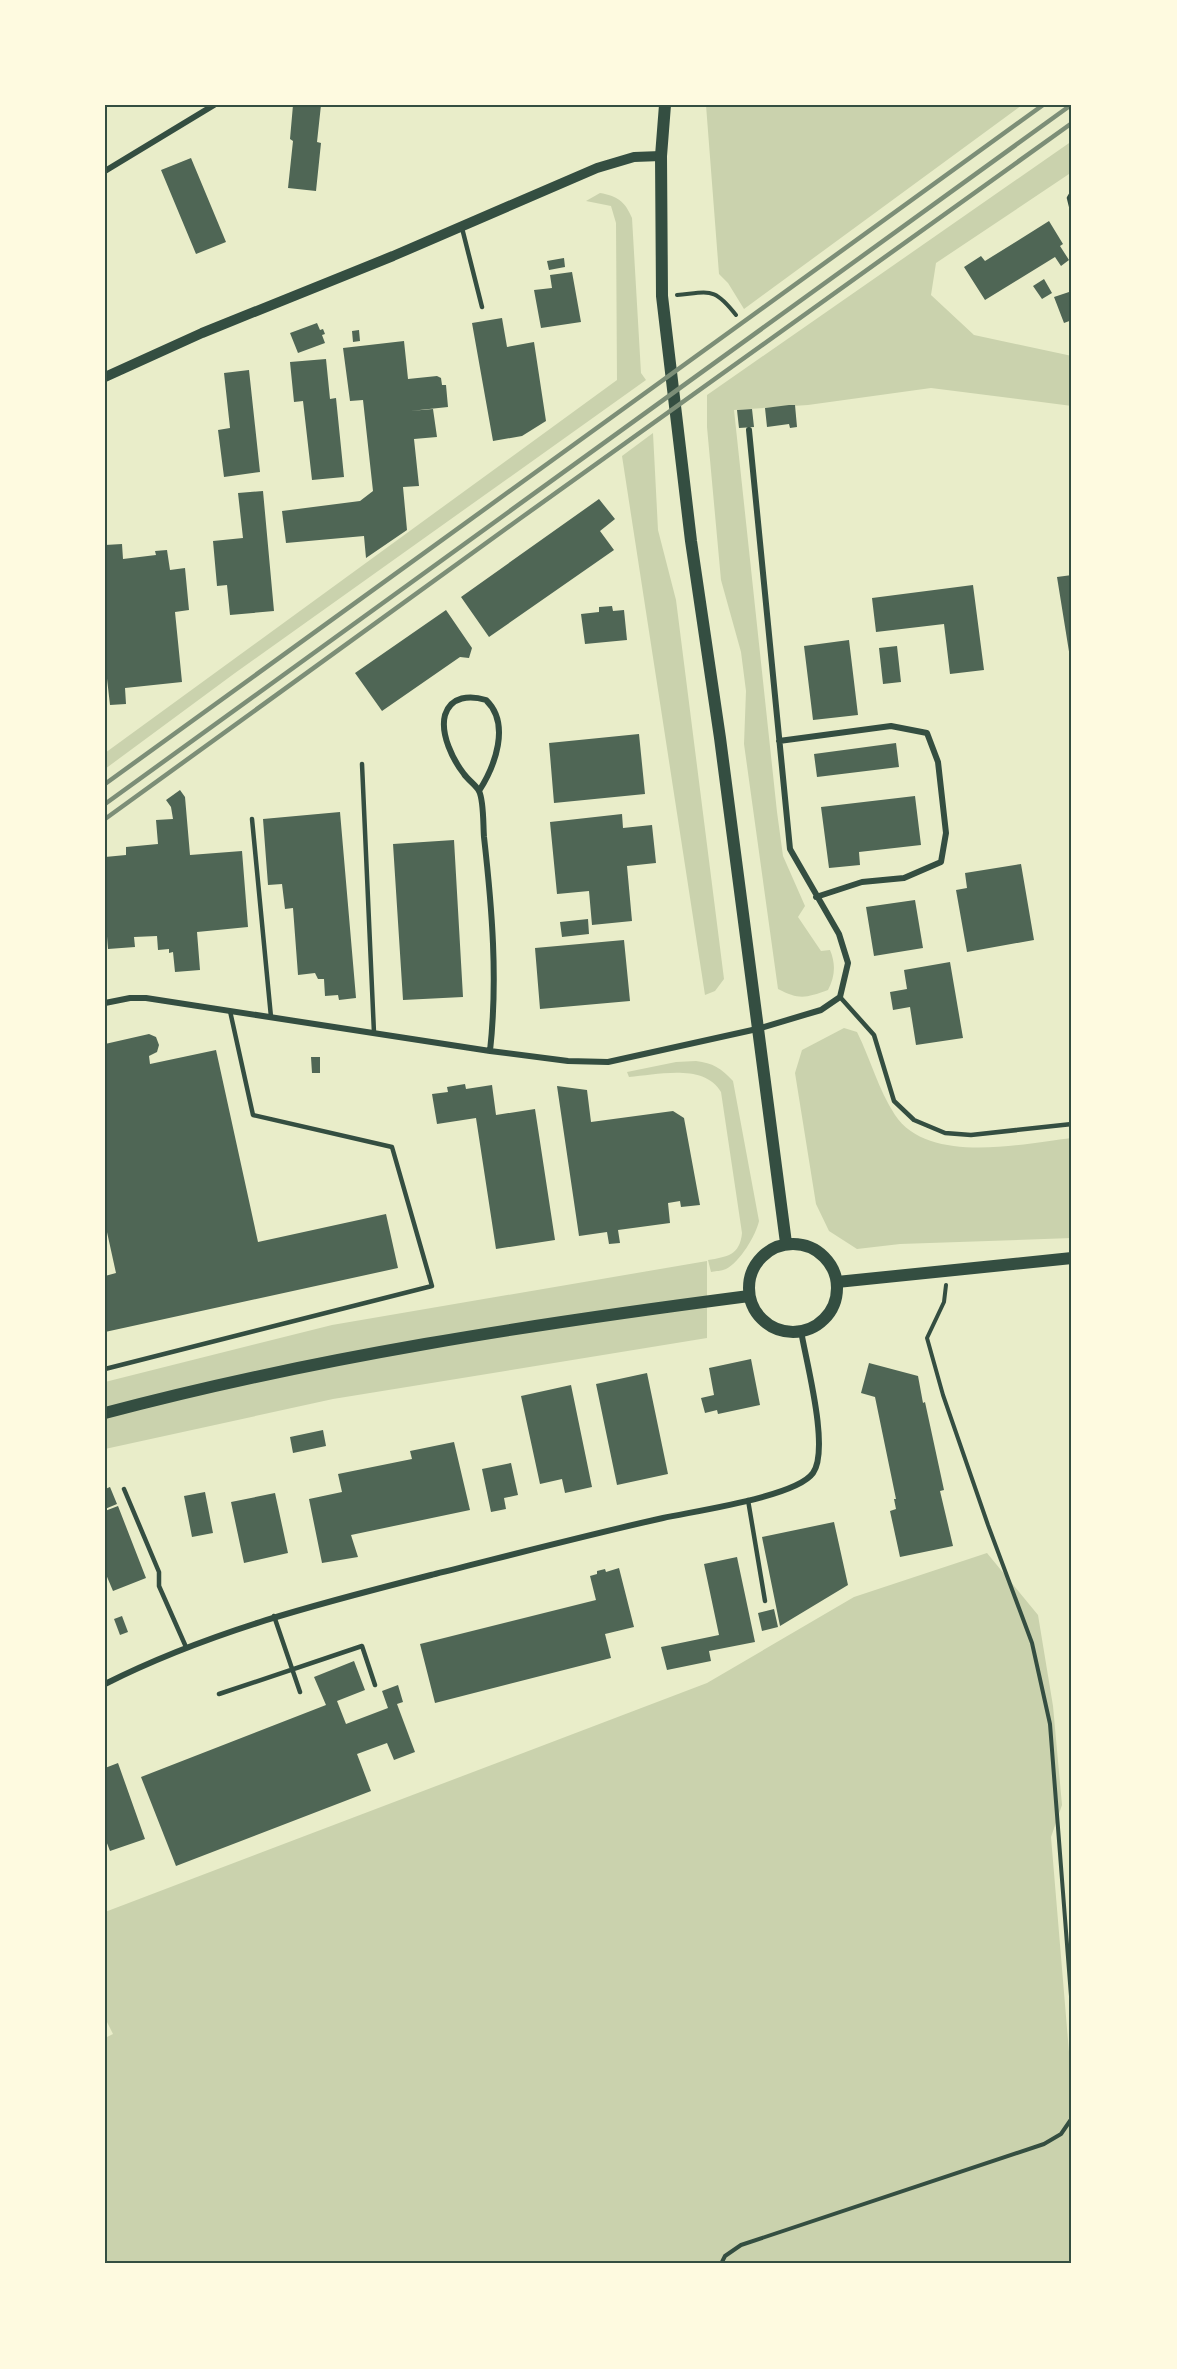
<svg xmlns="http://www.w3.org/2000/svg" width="1177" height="2369" font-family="Signika,sans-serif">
<rect width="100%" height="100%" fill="#e9edc9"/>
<!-- green -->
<path fill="#cad2ad" d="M 706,105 L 1022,105 L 744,309 L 728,283 L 719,274 Z
M 1072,141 L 1072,172 L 936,263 L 931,295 L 974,335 L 1072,356 L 1072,406 L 931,388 L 808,405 L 734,410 L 777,812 L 783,856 L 805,906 L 798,917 L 821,951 L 830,950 C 836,964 835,977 828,990 C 806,998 799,1000 778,989 L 744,744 L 746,691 L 741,652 L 721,580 L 707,427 L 707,395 Z
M 600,193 C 617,196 625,201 632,218 L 641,373 L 646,380 L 235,673 L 105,769 L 105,753 L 617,380 L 616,223 L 611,206 L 586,201 Z
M 653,433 L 658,530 L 676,600 L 724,979 L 715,991 L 705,995 L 622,456 Z
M 844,1028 L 857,1032 C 871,1060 878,1089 895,1115 C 928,1165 1022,1144 1072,1138 L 1072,1238 L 900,1244 L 857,1249 L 829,1231 L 816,1204 L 795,1073 L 802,1050 Z
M 696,1061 C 713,1063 721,1068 733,1081 L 759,1221 C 756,1235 740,1262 726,1269 C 721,1271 716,1271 711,1272 L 708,1260 C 727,1257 740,1255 742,1233 L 721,1092 C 704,1063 657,1075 629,1077 L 627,1072 L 676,1062 Z
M 707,1261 L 707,1338 L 333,1399 L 105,1449 L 105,1382 L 332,1325 Z
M 987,1553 L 1038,1615 L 1053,1706 L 1062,1805 L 1051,1837 L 1072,2088 L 1072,2264 L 105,2264 L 105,2038 L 113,2034 L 105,2018 L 105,1912 L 707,1683 L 854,1597 Z"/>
<!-- building -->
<path fill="#4f6655" d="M 293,105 L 321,105 L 317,142 L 321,143 L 316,191 L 288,188 L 293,141 L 290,139 Z
M 191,158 L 226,242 L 196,254 L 161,170 Z
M 1049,221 L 1063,244 L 1060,246 L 1069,260 L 1061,266 L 1055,257 L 985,300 L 964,267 L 981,256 L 985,261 Z
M 564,258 L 565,267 L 549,270 L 547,261 Z
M 572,272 L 581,322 L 541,328 L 534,290 L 552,288 L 550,275 Z
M 1044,279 L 1052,293 L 1042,299 L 1033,286 Z
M 1072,291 L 1072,320 L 1064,323 L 1054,297 Z
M 502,318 L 507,347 L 534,342 L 546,421 L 522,436 L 493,441 L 472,323 Z
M 317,323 L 320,330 L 323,329 L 325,334 L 322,335 L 325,343 L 298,353 L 290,333 Z
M 359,330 L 360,341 L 353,342 L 352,331 Z
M 404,341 L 408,379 L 437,376 L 441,378 L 442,385 L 446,385 L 448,407 L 410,411 L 433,409 L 437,437 L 414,439 L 419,486 L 403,487 L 407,530 L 366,558 L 364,536 L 286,543 L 282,511 L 360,501 L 373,491 L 363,400 L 350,401 L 343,348 Z
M 326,359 L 330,399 L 336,398 L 344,477 L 312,480 L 303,401 L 294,402 L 290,362 Z
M 249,370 L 260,472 L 224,477 L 218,430 L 230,428 L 224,373 Z
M 789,405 L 795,405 L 797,427 L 790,428 L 789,424 L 767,427 L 765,408 Z
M 752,409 L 754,427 L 739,428 L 737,410 Z
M 263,491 L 274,611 L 230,615 L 227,585 L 217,586 L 213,541 L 243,538 L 238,493 Z
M 599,499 L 615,519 L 600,531 L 614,550 L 489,637 L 461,597 Z
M 122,544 L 123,559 L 156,555 L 155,551 L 167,550 L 170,570 L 185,568 L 189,610 L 175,612 L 182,682 L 125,688 L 126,704 L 110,705 L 105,661 L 105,545 Z
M 1072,575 L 1072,664 L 1071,664 L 1057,577 Z
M 973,585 L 984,670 L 950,674 L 944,624 L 876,632 L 872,598 Z
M 612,606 L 613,611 L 624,610 L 627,640 L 585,644 L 581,614 L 599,612 L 599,607 Z
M 446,610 L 472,648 L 469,658 L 460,657 L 382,711 L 355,673 Z
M 849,640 L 858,715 L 813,720 L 804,646 Z
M 897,646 L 901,682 L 883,684 L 879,648 Z
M 639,734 L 645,794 L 554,803 L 549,743 Z
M 896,743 L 899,767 L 817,777 L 814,754 Z
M 180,790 L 185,797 L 190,855 L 242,851 L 248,927 L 197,932 L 200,970 L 175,972 L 173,952 L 169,953 L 169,949 L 158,950 L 157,936 L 134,937 L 135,947 L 108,949 L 105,911 L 105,857 L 126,855 L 126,847 L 158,844 L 156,820 L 173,819 L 171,807 L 166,800 Z
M 915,796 L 921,845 L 859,852 L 860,865 L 829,868 L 821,807 Z
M 340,812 L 356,998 L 339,1000 L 338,995 L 325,996 L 324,979 L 318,979 L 315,973 L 298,975 L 293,908 L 285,909 L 282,884 L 268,885 L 263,819 Z
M 622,814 L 623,828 L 652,825 L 656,863 L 627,866 L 632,921 L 592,925 L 589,891 L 557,894 L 550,822 Z
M 454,840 L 463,997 L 403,1000 L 393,844 Z
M 1021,864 L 1034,940 L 967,952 L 956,890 L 967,888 L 965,873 Z
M 915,900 L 923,948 L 874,956 L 866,907 Z
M 588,919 L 589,934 L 562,937 L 560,922 Z
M 624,940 L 630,1001 L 540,1009 L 535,948 Z
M 950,962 L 963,1038 L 916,1045 L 910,1007 L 893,1010 L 890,992 L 907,989 L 904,970 Z
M 149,1034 L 156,1037 L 159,1045 L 157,1052 L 149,1056 L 150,1064 L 216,1050 L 258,1242 L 386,1214 L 398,1268 L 105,1332 L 105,1276 L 116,1273 L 105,1223 L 105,1044 Z
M 311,1057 L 320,1057 L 320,1073 L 312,1073 Z
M 465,1084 L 466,1089 L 492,1085 L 496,1115 L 535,1109 L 555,1240 L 496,1249 L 476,1118 L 437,1124 L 432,1094 L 448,1092 L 447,1087 Z
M 557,1086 L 587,1090 L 591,1122 L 673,1111 L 684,1118 L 700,1205 L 681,1207 L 680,1201 L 668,1203 L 670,1223 L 618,1230 L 620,1243 L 609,1244 L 607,1232 L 579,1236 Z
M 751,1359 L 760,1405 L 718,1414 L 717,1410 L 705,1413 L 701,1398 L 714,1395 L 709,1368 Z
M 869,1363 L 918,1376 L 923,1403 L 925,1402 L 944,1490 L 940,1491 L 953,1546 L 900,1557 L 890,1511 L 896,1509 L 894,1499 L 896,1499 L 875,1397 L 861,1393 Z
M 647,1373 L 668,1474 L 617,1485 L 596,1384 Z
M 571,1385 L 592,1487 L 565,1493 L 562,1479 L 540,1484 L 521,1396 Z
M 323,1430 L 326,1446 L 293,1453 L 290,1437 Z
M 454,1442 L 470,1510 L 351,1535 L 358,1557 L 322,1563 L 309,1499 L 342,1492 L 338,1474 L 412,1459 L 410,1451 Z
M 511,1463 L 518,1495 L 504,1498 L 506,1509 L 491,1512 L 482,1469 Z
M 110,1487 L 117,1504 L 105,1509 L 105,1489 Z
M 205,1492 L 213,1533 L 192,1537 L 184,1496 Z
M 275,1493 L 288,1553 L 244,1563 L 231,1502 Z
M 118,1506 L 146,1578 L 113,1591 L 105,1572 L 105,1511 Z
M 834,1522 L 848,1585 L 780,1626 L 762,1537 Z
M 737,1557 L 755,1642 L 709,1651 L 711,1661 L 667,1670 L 661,1647 L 719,1635 L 704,1564 Z
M 619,1568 L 634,1627 L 605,1634 L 611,1658 L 435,1703 L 420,1644 L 596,1600 L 590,1576 L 597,1574 L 597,1571 L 605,1569 L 606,1572 Z
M 774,1609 L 778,1627 L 762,1631 L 758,1613 Z
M 122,1616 L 128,1632 L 120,1635 L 114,1619 Z
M 354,1661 L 365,1690 L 337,1701 L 346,1724 L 388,1708 L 382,1691 L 398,1685 L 403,1702 L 397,1704 L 415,1752 L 394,1760 L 387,1743 L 357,1754 L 371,1791 L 176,1866 L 141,1777 L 326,1705 L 314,1677 Z
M 118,1763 L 145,1839 L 110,1851 L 105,1838 L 105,1768 Z"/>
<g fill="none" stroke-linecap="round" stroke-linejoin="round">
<!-- path -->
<path stroke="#344e41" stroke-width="4" d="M 677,295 C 711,292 714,287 736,315
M 946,1285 L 944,1302 L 927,1338 L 943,1395 L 988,1525 L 1032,1643 L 1050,1724 L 1072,2009
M 721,2264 L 725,2256 L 741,2245 L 1044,2144 L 1061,2134 L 1072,2118"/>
<!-- service -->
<path stroke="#344e41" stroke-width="4.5" d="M 1072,193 L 1069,198 L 1072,210
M 462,228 L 482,307
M 362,764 L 374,1033
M 252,819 L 271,1017
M 840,997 L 874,1035 L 894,1101 L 914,1120 L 945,1133 L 971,1135 L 1072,1124
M 105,1369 L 432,1286 L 392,1147 L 253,1115 L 230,1011
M 124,1489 L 159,1572 L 159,1586 L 186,1647
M 748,1500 L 765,1601
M 274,1616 L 300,1692
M 219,1694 L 362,1646 L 375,1685"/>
<!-- minor -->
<path stroke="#344e41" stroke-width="6" d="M 105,171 L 214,105
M 779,741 L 891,726 L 927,733 L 938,762 L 946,833 L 941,862 L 904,878 L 862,882 L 816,897
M 105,1003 L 130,998 L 146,998 L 490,1051 C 498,979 492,908 484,837 C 483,825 484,801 479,791 C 476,785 468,780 464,774 C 453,760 440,734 445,715 C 451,696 470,695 486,700 C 511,724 495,766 479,791
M 490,1051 L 568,1061 L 608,1062 L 757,1029 L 821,1010 L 840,997 L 848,963 L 839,934 L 790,849 L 749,430
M 105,1684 C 210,1631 321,1603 435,1574 C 511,1555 587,1535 663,1518 C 694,1511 796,1497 813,1473 C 830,1449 806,1361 801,1331"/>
<!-- tertiary -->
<path stroke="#344e41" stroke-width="10" d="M 105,377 L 202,333 L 393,256 L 597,168 L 634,157 L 661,156"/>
<!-- secondary -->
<path stroke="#344e41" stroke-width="12" d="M 665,105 L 661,156 L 662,296 L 691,541 L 720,738 L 786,1243
M749 1288a44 44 0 1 1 88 0a44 44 0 1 1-88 0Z
M 837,1282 L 1072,1258
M 105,1413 C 316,1357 533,1324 749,1296"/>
<!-- rail -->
<path stroke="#7c8e77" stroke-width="4.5" d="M 105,784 L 1043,105
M 105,804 L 1071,105
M 105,819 L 518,520 L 1072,123"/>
</g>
<!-- border -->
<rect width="1177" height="2369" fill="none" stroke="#fefae0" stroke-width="213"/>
<rect x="106" y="106" width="964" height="2156" fill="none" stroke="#344e41" stroke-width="2"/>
</svg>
